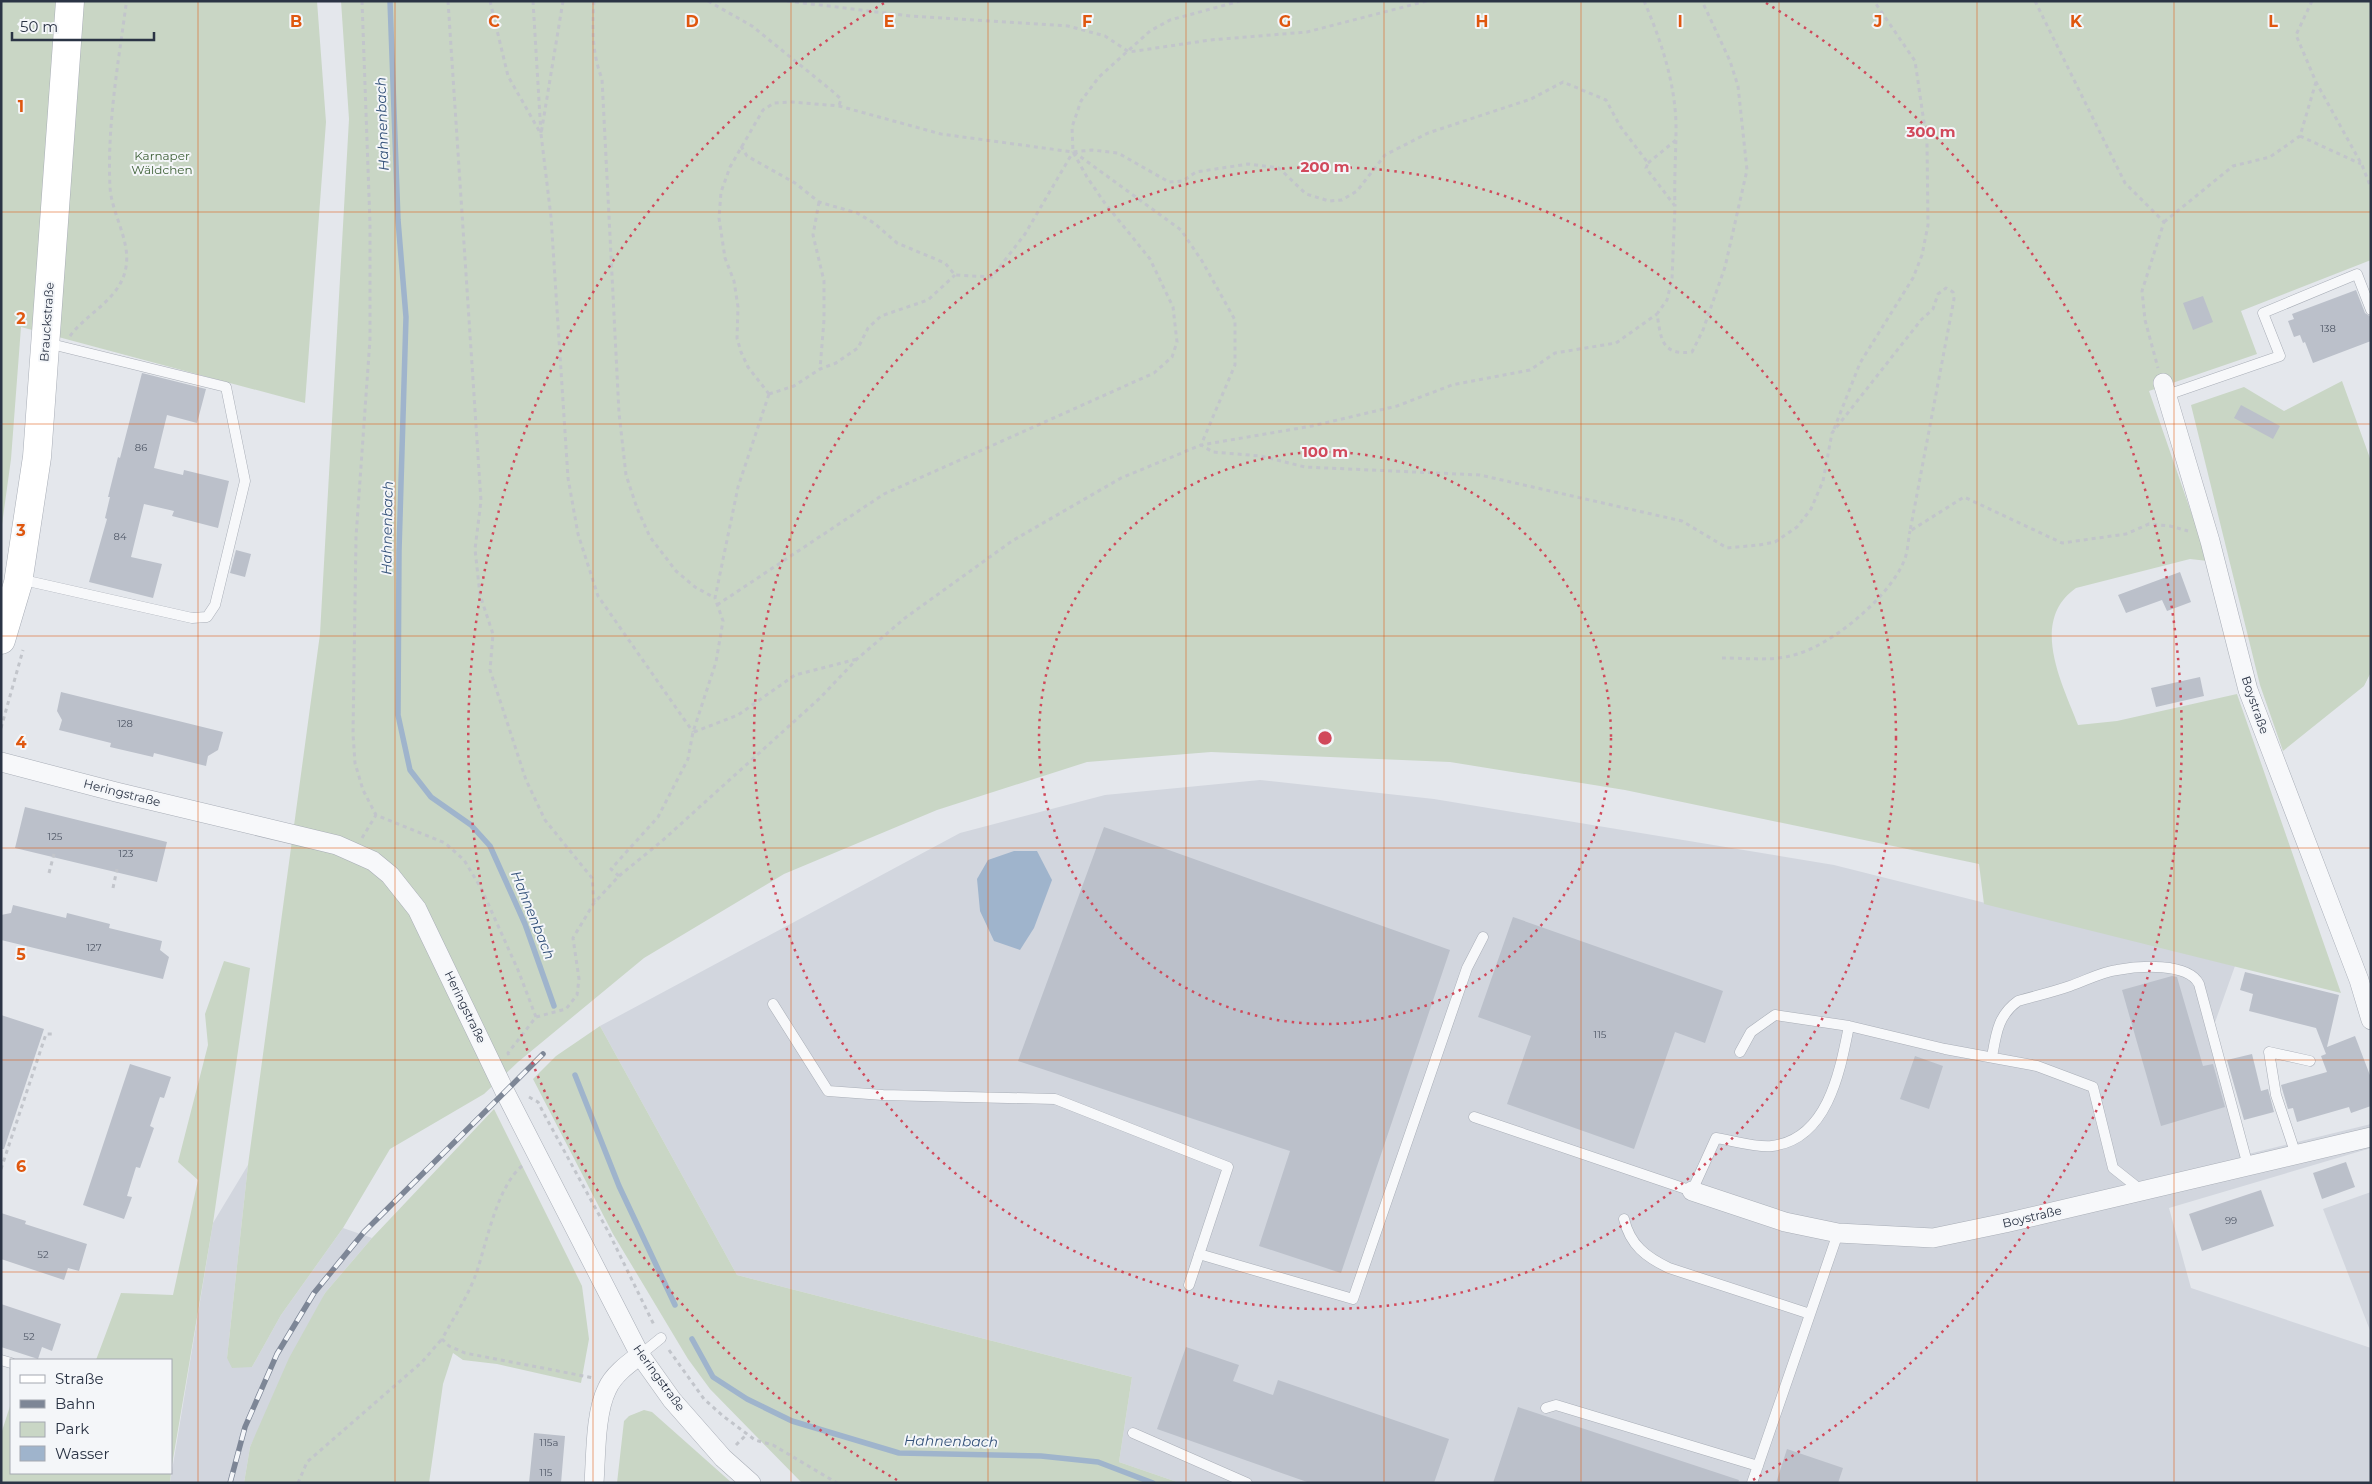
<svg xmlns="http://www.w3.org/2000/svg" width="2372" height="1484" font-family="Montserrat,sans-serif">
<rect width="100%" height="100%" fill="#e4e7ec"/>
<!-- built -->
<path fill="#d2d6de" d="M 1260,780 L 1434,799 L 1834,865 L 2235,966 L 2214,1025 L 2248,1154 L 2371,1124 L 2371,1148 L 2169,1208 L 2191,1288 L 2371,1348 L 2371,1483 L 1180,1483 L 1119,1462 L 1132,1377 L 737,1275 L 600,1026 L 960,833 L 1105,795 Z
M 248,1165 L 227,1358 L 252,1367 L 281,1315 L 343,1228 L 372,1238 L 325,1293 L 250,1447 L 244,1483 L 170,1483 L 213,1223 Z
M 2371,1192 L 2371,1333 L 2323,1209 Z"/>
<!-- green -->
<path fill="#c9d6c5" d="M 1,1 L 317,1 L 326,122 L 305,403 L 21,327 L 11,459 L 1,532 Z
M 341,1 L 2371,1 L 2371,260 L 2241,311 L 2257,354 L 2149,391 L 2208,561 L 2190,559 L 2076,588 C 2029,621 2062,683 2078,725 L 2117,721 L 2237,694 L 2341,993 L 1984,904 L 1979,864 L 1625,790 L 1450,762 L 1211,752 L 1087,762 L 937,810 L 784,874 L 644,958 L 518,1062 L 484,1094 L 390,1149 L 343,1228 L 281,1315 L 252,1367 L 232,1368 L 227,1358 L 248,1165 L 320,634 L 349,119 Z
M 2342,381 L 2371,461 L 2371,672 L 2364,686 L 2283,751 L 2260,685 L 2191,405 L 2244,387 L 2284,411 Z
M 224,961 L 250,968 L 213,1223 L 171,1471 L 171,1360 L 96,1360 L 121,1293 L 173,1295 L 198,1180 L 178,1162 L 208,1045 L 205,1014 Z
M 600,1026 L 737,1275 L 1132,1377 L 1119,1462 L 1180,1483 L 802,1483 L 710,1389 L 688,1359 L 613,1234 L 533,1079 L 556,1056 Z
M 494,1109 L 582,1286 L 589,1339 L 581,1383 L 497,1364 L 463,1360 L 453,1353 L 443,1384 L 429,1483 L 244,1483 L 250,1447 L 289,1358 L 325,1293 L 372,1238 Z
M 11,1403 L 11,1473 L 171,1473 L 170,1483 L 1,1483 L 1,1434 Z
M 644,1410 L 652,1412 L 732,1483 L 617,1483 L 624,1421 L 629,1416 Z"/>
<!-- water -->
<path fill="#9fb4cc" d="M 1014,851 L 1037,851 L 1052,880 L 1034,928 L 1020,950 L 994,941 L 980,911 L 977,879 L 988,860 Z"/>
<g fill="none" stroke-linecap="round" stroke-linejoin="round">
<!-- stream -->
<path stroke="#9fb4cc" stroke-width="5.5" d="M 390,1 L 398,220 L 406,317 L 399,551 L 398,715 L 410,770 L 431,797 L 471,825 L 490,846 L 525,924 L 554,1006
M 575,1075 L 619,1186 L 675,1305
M 692,1339 L 713,1377 L 747,1399 L 792,1421 L 899,1453 L 1041,1456 L 1098,1462 L 1153,1483"/>
</g>
<!-- building -->
<path fill="#bbc0ca" d="M 2356,290 L 2365,313 L 2371,317 L 2371,341 L 2313,363 L 2305,342 L 2303,343 L 2300,335 L 2294,337 L 2288,321 L 2294,319 L 2292,314 Z
M 2203,296 L 2213,322 L 2193,330 L 2183,303 Z
M 142,373 L 206,389 L 197,423 L 167,415 L 154,468 L 183,475 L 184,470 L 229,481 L 218,528 L 172,516 L 174,511 L 144,504 L 131,557 L 162,564 L 153,598 L 89,582 L 107,519 L 105,518 L 110,497 L 108,497 L 118,457 L 120,458 Z
M 2241,405 L 2280,426 L 2273,439 L 2234,418 Z
M 236,550 L 251,554 L 245,577 L 230,573 Z
M 2180,572 L 2191,602 L 2167,611 L 2162,600 L 2126,613 L 2118,595 Z
M 2200,677 L 2204,696 L 2156,707 L 2151,688 Z
M 61,692 L 223,732 L 218,750 L 208,756 L 206,766 L 154,753 L 153,757 L 110,747 L 111,743 L 59,730 L 62,720 L 57,711 Z
M 25,807 L 167,842 L 157,882 L 15,848 Z
M 1104,827 L 1450,950 L 1341,1273 L 1259,1246 L 1290,1151 L 1018,1061 Z
M 13,905 L 66,918 L 67,913 L 110,924 L 109,928 L 162,941 L 160,950 L 169,957 L 163,979 L 1,940 L 1,915 L 11,913 Z
M 1513,917 L 1723,991 L 1705,1043 L 1675,1032 L 1634,1149 L 1507,1104 L 1531,1036 L 1478,1017 Z
M 2245,972 L 2339,995 L 2327,1047 L 2355,1036 L 2371,1078 L 2371,1106 L 2351,1113 L 2349,1107 L 2297,1122 L 2293,1108 L 2288,1109 L 2281,1085 L 2327,1072 L 2321,1056 L 2326,1054 L 2316,1028 L 2249,1011 L 2253,994 L 2240,990 Z
M 2172,976 L 2177,977 L 2203,1066 L 2213,1064 L 2225,1107 L 2161,1126 L 2122,990 Z
M 1,1015 L 44,1029 L 4,1149 L 1,1149 Z
M 2252,1054 L 2261,1091 L 2268,1089 L 2274,1112 L 2244,1120 L 2227,1060 Z
M 1915,1056 L 1943,1066 L 1929,1109 L 1900,1099 Z
M 130,1064 L 171,1077 L 164,1098 L 160,1097 L 150,1126 L 154,1128 L 140,1168 L 136,1167 L 127,1196 L 132,1197 L 124,1219 L 83,1205 Z
M 2346,1162 L 2355,1187 L 2322,1199 L 2313,1173 Z
M 2261,1190 L 2274,1226 L 2202,1251 L 2189,1214 Z
M 1,1213 L 26,1221 L 25,1224 L 87,1244 L 79,1271 L 68,1268 L 64,1280 L 1,1259 Z
M 1,1304 L 61,1324 L 52,1351 L 42,1347 L 38,1359 L 1,1347 Z
M 1186,1347 L 1239,1365 L 1233,1381 L 1273,1395 L 1278,1380 L 1449,1439 L 1434,1483 L 1310,1483 L 1157,1429 Z
M 1518,1407 L 1739,1480 L 1738,1483 L 1493,1483 Z
M 534,1433 L 565,1436 L 561,1483 L 529,1483 Z
M 1787,1449 L 1843,1468 L 1838,1483 L 1776,1483 Z"/>
<g fill="none" stroke-linecap="round" stroke-linejoin="round">
<!-- service casing -->
<g stroke="#a9aeb7" stroke-width="11">
<path id="service" d="M 2167,395 L 2280,356 L 2263,313 L 2357,274 L 2371,310
M 19,579 L 192,618 L 207,617 L 215,605 L 245,481 L 226,387 L 47,343
M 773,1004 L 828,1091 L 883,1095 L 1055,1099 L 1228,1167 L 1189,1285
M 1740,1052 L 1751,1032 L 1775,1015 L 1849,1026
M 1992,1057 C 1996,1034 1998,1015 2018,1001 C 2035,996 2053,992 2070,986 C 2085,981 2101,972 2117,970 C 2138,966 2188,962 2199,984 L 2248,1166
M 1474,1117 L 1692,1191 L 1716,1138 C 1731,1140 1757,1148 1772,1146 C 1828,1139 1840,1071 1849,1026 L 1945,1049 L 2037,1066 L 2093,1087 L 2113,1168 L 2142,1191
M 2296,1155 L 2276,1095 L 2269,1052 L 2310,1061
M 1624,1219 C 1630,1245 1646,1257 1669,1268 L 1810,1314
M 1199,1254 L 1353,1299 L 1467,968 L 1483,937
M 640,1355 L 661,1338
M 1,1360 L 11,1363
M 1546,1408 L 1556,1405 L 1758,1466
M 1133,1433 L 1247,1483
M 1752,1483 L 1838,1233"/>
</g>
<!-- minor casing -->
<g stroke="#a9aeb7" stroke-width="20">
<path id="minor" d="M 2163,383 L 2210,541 L 2248,690 L 2359,980 L 2371,1020
M 1,762 L 116,792 L 337,845 L 373,861 L 390,875 L 417,909 L 505,1092 L 640,1355 L 672,1400 L 723,1458 L 751,1483
M 1692,1191 L 1785,1222 L 1838,1233 L 1933,1238 L 2005,1223 L 2371,1137
M 594,1483 C 596,1456 595,1413 607,1389 C 613,1375 628,1364 640,1355"/>
</g>
<!-- secondary casing -->
<g stroke="#a9aeb7" stroke-width="29">
<path id="secondary" d="M 1,640 L 18,583 L 37,457 L 70,1"/>
</g>
<!-- path -->
<path stroke="#c2c5cb" stroke-width="3" stroke-dasharray="4 4" stroke-linecap="butt" d="M 362,1 L 370,224 L 370,339 L 356,537 L 353,734 L 355,763 L 363,790 L 376,815 L 445,843 L 464,860 L 481,888 L 518,970 L 536,1017
M 448,1 L 481,501 L 475,549 L 480,595 L 493,634 L 490,670 L 526,780 L 545,820 L 592,878 L 594,902
M 490,1 L 508,76 L 541,134 L 551,217 L 568,478 L 578,534 L 598,596 L 693,732
M 533,1 L 541,134 L 563,1
M 594,1 C 592,30 592,52 602,79 L 619,413 L 626,475 L 637,508 L 650,537 L 676,571 L 695,587 L 715,598
M 708,1 L 752,26 L 831,90 L 841,99 L 839,106
M 787,1 L 910,16 L 1068,26 L 1105,36 L 1129,52 L 1210,40 L 1307,32 L 1427,1
M 1644,1 C 1661,40 1676,85 1676,128 C 1676,154 1674,180 1675,206
M 2035,1 L 2125,183 L 2164,222 L 2142,291 L 2145,320 L 2158,368
M 2312,1 L 2296,35 L 2316,82 L 2362,165 L 2371,188
M 2300,136 L 2361,164
M 741,146 L 747,156 L 795,183 L 819,202 L 857,213 L 874,223 L 897,243 L 945,263 L 955,275 L 992,277 L 1025,234 L 1073,152
M 1074,152 L 1181,230 L 1202,261 L 1235,320 L 1235,365 L 1201,445 L 1213,452 L 1261,456 L 1305,467 L 1480,475 L 1682,521 L 1727,548 L 1759,545 L 1775,542 L 1797,527 L 1811,509 L 1823,481 L 1832,433 L 1921,320 L 1933,309 L 1938,294 L 1946,288 L 1953,292 L 1954,299 L 1910,531 L 1964,497 L 2062,543 L 2126,534 L 2149,524 L 2170,526 L 2188,531
M 1648,163 L 1676,140
M 819,202 L 813,235 L 824,281 L 824,320 L 820,369
M 2164,222 L 2233,166 L 2270,157 L 2300,136 L 2316,82
M 70,336 C 84,317 108,305 120,284 C 139,250 112,220 110,187 C 107,126 118,65 126,5
M 769,394 L 748,367 L 741,352 L 737,338 L 738,307 L 734,281 L 725,258 L 719,218 L 721,192 L 730,167 L 763,110 L 774,103 L 792,102 L 839,106 L 941,134 L 1073,152 L 1092,150 L 1118,153 L 1169,182 L 1183,181 L 1196,172 L 1248,164 L 1279,168 L 1306,194 L 1329,201 L 1342,200 L 1357,191 L 1385,155 L 1428,133 L 1531,99 L 1563,82 L 1606,100 L 1620,126 L 1648,163 L 1646,168 L 1675,206 L 1672,279 L 1667,300 L 1657,314 C 1661,338 1661,356 1692,352 L 1703,330 L 1725,267 L 1747,170 L 1738,86 L 1730,61 L 1702,1
M 769,394 L 794,386 L 820,369 L 836,363 L 858,348 L 868,328 L 881,316 L 928,300 L 955,275
M 1834,429 L 1860,363 L 1913,278 L 1922,255 L 1928,225 L 1927,143 L 1915,61 L 1874,1
M 717,605 L 884,494 L 1154,373 L 1172,357 L 1177,342 L 1173,307 L 1150,259 L 1104,202 L 1087,177 L 1073,152 L 1072,127 L 1081,101 L 1099,77 L 1150,31 L 1170,20 L 1240,1
M 1722,658 C 1743,658 1769,661 1790,656 C 1829,648 1889,598 1904,561 C 1908,552 1908,540 1910,531
M 1,728 L 23,650
M 694,732 L 738,715 L 795,675 L 857,659
M 362,838 L 376,815
M 49,873 L 54,854
M 619,876 L 662,841 L 820,698 L 857,659 L 905,618 L 1012,541 L 1121,478 L 1201,445 L 1312,426 L 1397,406 L 1452,385 L 1530,370 L 1555,353 L 1616,343 L 1657,314
M 113,888 L 117,869
M 509,1055 L 508,1053 L 536,1017 L 566,1009 L 577,995 L 579,979 L 573,938 L 594,903 L 619,876 L 611,869 L 658,817 L 688,759 L 693,732 L 716,662 L 723,621 L 715,598 L 738,487 L 769,394
M 529,1097 L 538,1102 L 543,1112 L 610,1235 L 655,1327
M 522,1166 C 497,1187 487,1241 477,1271 C 469,1295 454,1317 442,1339 L 449,1346 L 465,1353 L 594,1378
M 1,1169 L 46,1034 L 52,1034
M 669,1350 L 704,1399 L 723,1416 L 755,1440 L 773,1445 L 837,1483
M 736,1445 L 747,1434
M 298,1483 L 307,1462 L 422,1362 L 442,1339"/>
<!-- service -->
<use href="#service" stroke="#f7f8fa" stroke-width="10"/>
<!-- minor -->
<use href="#minor" stroke="#f7f8fa" stroke-width="19"/>
<!-- secondary -->
<use href="#secondary" stroke="#fff" stroke-width="28"/>
<!-- rail casing -->
<g stroke="#7d8696" stroke-width="5.5">
<path id="rail" d="M 230,1483 L 245,1427 L 277,1354 L 314,1293 L 364,1232 L 543,1054"/>
</g>
<!-- rail -->
<use href="#rail" stroke="#f4f6f9" stroke-width="4" stroke-dasharray="11" stroke-linecap="butt"/>
</g>
<!-- grid -->
<path fill="none" stroke="#df570f" stroke-width="1" stroke-opacity="0.55" d="M 198,1 L 198,1483M 395,1 L 395,1483M 593,1 L 593,1483M 791,1 L 791,1483M 988,1 L 988,1483M 1186,1 L 1186,1483M 1384,1 L 1384,1483M 1581,1 L 1581,1483M 1779,1 L 1779,1483M 1977,1 L 1977,1483M 2174,1 L 2174,1483M 1,212 L 2371,212M 1,424 L 2371,424M 1,636 L 2371,636M 1,848 L 2371,848M 1,1060 L 2371,1060M 1,1272 L 2371,1272"/>
<!-- distance rings -->
<g fill="none" stroke="#d1495b" stroke-width="2.5" stroke-dasharray="2.5 5">
<circle cx="1325" cy="738" r="286"/>
<circle cx="1325" cy="738" r="571"/>
<path d="M897 1480A857 857 0 0 1 884 3M1766 3A857 857 0 0 1 1753 1480"/>
</g>
<g text-anchor="middle" stroke-width="4" stroke-linejoin="round" paint-order="stroke">
<!-- number labels -->
<g font-size="10" fill="#4f5766">
<text x="2328" y="332">138</text>
<text x="141" y="451">86</text>
<text x="120" y="540">84</text>
<text x="125" y="727">128</text>
<text x="55" y="840">125</text>
<text x="126" y="857">123</text>
<text x="94" y="951">127</text>
<text x="1600" y="1038">115</text>
<text x="2231" y="1224">99</text>
<text x="43" y="1258">52</text>
<text x="29" y="1340">52</text>
<text x="549" y="1446">115a</text>
<text x="546" y="1476">115</text>
</g>
<!-- park labels -->
<g font-size="12" fill="#3f6138" stroke="#f4f6f9">
<text x="162" y="160">Karnaper<tspan x="162" dy="14">Wäldchen</tspan></text>
</g>
<!-- street labels -->
<g font-size="12" fill="#2b3445" stroke="#f4f6f9">
<text transform="translate(47 322) rotate(-86)" y="4">Brauckstraße</text>
<text transform="translate(2255 705) rotate(71)" y="4">Boystraße</text>
<text transform="translate(122 793) rotate(14)" y="4">Heringstraße</text>
<text transform="translate(465 1007) rotate(64)" y="4">Heringstraße</text>
<text transform="translate(2032 1217) rotate(-13)" y="4">Boystraße</text>
<text transform="translate(659 1378) rotate(54)" y="4">Heringstraße</text>
</g>
<!-- water labels -->
<g font-size="14" font-style="italic" fill="#34527a" stroke="#f4f6f9">
<text transform="translate(382 124) rotate(-92)" y="5">Hahnenbach</text>
<text transform="translate(387 528) rotate(-89)" y="5">Hahnenbach</text>
<text transform="translate(533 915) rotate(68)" y="5">Hahnenbach</text>
<text transform="translate(951 1441) rotate(1)" y="5">Hahnenbach</text>
</g>
</g>
<g font-size="16" text-anchor="middle" font-weight="bold" fill="#df570f" stroke="#f4f6f9" stroke-width="4" stroke-linejoin="round" paint-order="stroke">
<text x="296" y="27">B</text>
<text x="494" y="27">C</text>
<text x="692" y="27">D</text>
<text x="889" y="27">E</text>
<text x="1087" y="27">F</text>
<text x="1285" y="27">G</text>
<text x="1482" y="27">H</text>
<text x="1680" y="27">I</text>
<text x="1878" y="27">J</text>
<text x="2076" y="27">K</text>
<text x="2273" y="27">L</text>
<text x="21" y="112">1</text>
<text x="21" y="324">2</text>
<text x="21" y="536">3</text>
<text x="21" y="748">4</text>
<text x="21" y="960">5</text>
<text x="21" y="1172">6</text>
</g>
<circle cx="1325" cy="738" r="8" fill="#d1495b" stroke="#f4f6f9" stroke-width="2.5"/>
<g font-size="15" text-anchor="middle" font-weight="bold" fill="#d1495b" stroke="#f4f6f9" stroke-width="4" stroke-linejoin="round" paint-order="stroke">
<text x="1931" y="137">300 m</text>
<text x="1325" y="172">200 m</text>
<text x="1325" y="457">100 m</text>
</g>
<!-- border -->
<rect width="2372" height="1484" fill="none" stroke="#2b3445" stroke-width="5"/>
<!-- legend -->
<rect x="10" y="1359" width="162" height="115" fill="#f4f6f9" stroke="#a4a8b1"/>
<rect x="20" y="1375" width="25" height="8" fill="#ffffff" stroke="#a4a8b1"/>
<text x="55" y="1384" font-size="15" fill="#2b3445">Straße</text>
<rect x="20" y="1400" width="25" height="8" fill="#7d8696" stroke="#a4a8b1"/>
<text x="55" y="1409" font-size="15" fill="#2b3445">Bahn</text>
<rect x="20" y="1422" width="25" height="15" fill="#c9d6c5" stroke="#a4a8b1"/>
<text x="55" y="1434" font-size="15" fill="#2b3445">Park</text>
<rect x="20" y="1446" width="25" height="15" fill="#9fb4cc" stroke="#a4a8b1"/>
<text x="55" y="1459" font-size="15" fill="#2b3445">Wasser</text>
<!-- scale -->
<path d="M12 32v8h142v-8" fill="none" stroke="#2b3445" stroke-width="2.5"/>
<text x="20" y="32" font-size="15" fill="#2b3445" stroke="#f4f6f9" stroke-width="4" paint-order="stroke">50 m</text>
</svg>
